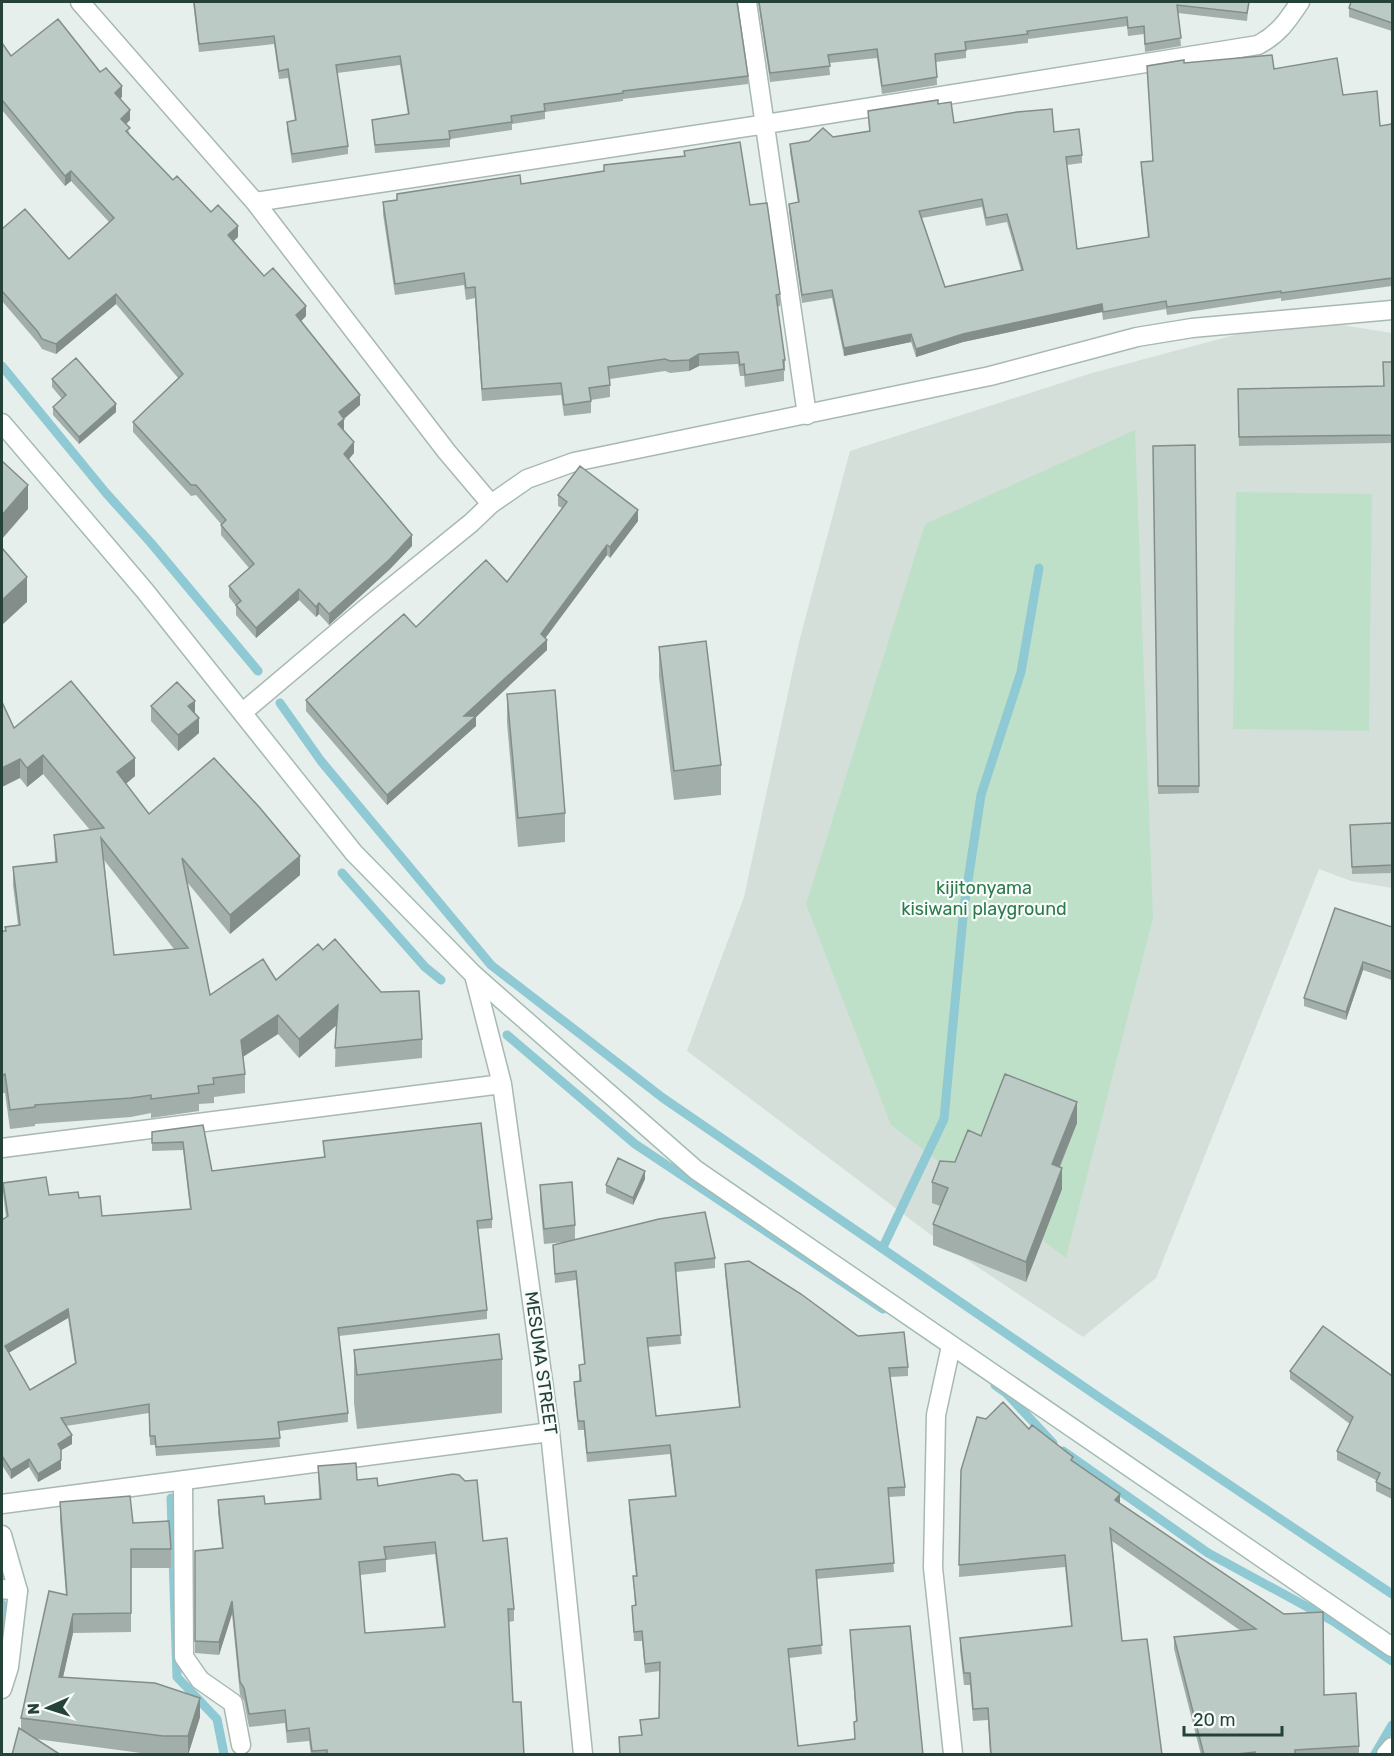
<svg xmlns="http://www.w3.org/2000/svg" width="1394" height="1756" font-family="Rubik,sans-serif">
<rect width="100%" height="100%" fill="#e6efeb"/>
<!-- built -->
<path fill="#d4dfda" d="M 1298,318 L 1392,333 L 1392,888 L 1351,881 L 1319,869 L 1156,1278 L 1083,1337 L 943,1244 L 687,1051 L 744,897 L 799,642 L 850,451 L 1092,373 Z"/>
<!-- green -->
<path fill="#bfe0c8" d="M 1135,430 L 1153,918 L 1066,1258 L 891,1125 L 806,904 L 925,524 Z
M 1236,492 L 1372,494 L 1369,731 L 1233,729 Z"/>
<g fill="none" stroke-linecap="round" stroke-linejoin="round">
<!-- stream -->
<path stroke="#8ec9d4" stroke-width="9" d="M 2,366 L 106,493 L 151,543 L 258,671
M 280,703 L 321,761 L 491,965 L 663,1098 L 1103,1400 L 1392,1594
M 342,873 L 425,967 L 441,980
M 507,1035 L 635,1144 L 883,1309
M 883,1247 L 944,1119 L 964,907 L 981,795 L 1021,672 L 1039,568
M 995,1385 L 1006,1393 L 1053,1443
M 1063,1451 L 1208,1553 L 1333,1621 L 1392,1661
M 171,1498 L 177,1677 L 217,1719 L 224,1754
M 2,1604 L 5,1644
M 1375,1754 L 1392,1725"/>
<!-- street casing -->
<g stroke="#a8b8b2" stroke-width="21">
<path id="street" d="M 80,2 L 255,202 L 447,452 L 491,504
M 747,2 L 807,415
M 255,202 L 766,124 L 1258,45 C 1279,34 1288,20 1300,2
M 243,712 L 365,609 L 471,523 L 491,504 L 527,479 L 574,462 L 990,376 L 1137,337 L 1192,328 L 1392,310
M 474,975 L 502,1084 L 550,1432 L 583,1754
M 2,1148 L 502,1084
M 951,1346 L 936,1415 L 933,1568 L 953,1754
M 183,1480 L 184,1657 L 200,1680 L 233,1703 L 241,1745
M 2,1504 L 550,1432
M 2,1589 L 18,1591
M 1386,1754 L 1392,1747"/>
</g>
<!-- secondary casing -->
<g stroke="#a4bbb3" stroke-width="21">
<path id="secondary" d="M 2,423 L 145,591 L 354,853 L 474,975 L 696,1170 L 1392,1647
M 2,1535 L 18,1591 L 9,1667 L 2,1689"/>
</g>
<!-- street -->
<use href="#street" stroke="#fff" stroke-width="18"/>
<!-- secondary -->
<use href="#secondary" stroke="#fff" stroke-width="18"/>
</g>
<!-- wall -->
<path fill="#a1aea9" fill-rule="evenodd" d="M 193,2 L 737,2 L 748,76 L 748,84 L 623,99 L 623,101 L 545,112 L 545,119 L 512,124 L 512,130 L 450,139 L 450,147 L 375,153 L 372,120 L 408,115 L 400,65 L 337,73 L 348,146 L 348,154 L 292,163 L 287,130 L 287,122 L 295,121 L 288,78 L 279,79 L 274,44 L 199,52 Z
M 758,2 L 1249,2 L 1247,21 L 1178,13 L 1181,46 L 1145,52 L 1144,34 L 1128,36 L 1127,26 L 1028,39 L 1028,43 L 966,50 L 966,58 L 936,62 L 937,85 L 882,94 L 877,58 L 829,63 L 830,75 L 770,82 Z
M 1392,2 L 1392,31 L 1349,17 L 1349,8 Z
M 2,43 L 11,56 L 100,72 L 122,97 L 120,98 L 130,120 L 126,124 L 130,135 L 173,180 L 238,237 L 233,241 L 264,276 L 306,316 L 301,321 L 360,405 L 344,419 L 343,430 L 354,453 L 349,459 L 412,546 L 390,569 L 329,625 L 319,614 L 316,617 L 299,600 L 256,638 L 236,615 L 236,606 L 229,597 L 229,586 L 249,568 L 221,535 L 221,524 L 196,495 L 191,496 L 133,432 L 133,422 L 178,378 L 116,304 L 56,354 L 42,349 L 38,343 L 2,301 L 2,229 L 69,259 L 109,222 L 71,181 L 65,186 L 2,110 Z
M 1184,63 L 1274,69 L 1343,95 L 1380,126 L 1392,124 L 1392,286 L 1281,301 L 1281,298 L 1167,315 L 1166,309 L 1103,320 L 1102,312 L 963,342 L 916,357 L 911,342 L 844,356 L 832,298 L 802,303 L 789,212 L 789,204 L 798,203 L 790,152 L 790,144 L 869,131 L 868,111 L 938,104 L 954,123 L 1054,132 L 1082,155 L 1082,163 L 1067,165 L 1077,249 L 1148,237 L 1141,170 L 1141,162 L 1153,161 L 1147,66 ZM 982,207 L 986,226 L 1007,222 L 1021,270 L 945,287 L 922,218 Z
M 684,151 L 750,205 L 780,294 L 780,306 L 777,307 L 785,360 L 785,371 L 784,371 L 784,381 L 745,387 L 744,376 L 740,376 L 738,364 L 699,366 L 689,371 L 670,373 L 665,371 L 610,379 L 610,397 L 591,400 L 591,413 L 564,416 L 561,395 L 482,401 L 475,298 L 466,300 L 464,285 L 395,295 L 383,214 L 383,202 L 397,200 L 397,194 L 521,184 L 604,171 L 604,165 L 684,156 Z
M 1392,362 L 1392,443 L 1239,446 L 1238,389 L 1383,386 Z
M 52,379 L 116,412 L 79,444 L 53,415 L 53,407 L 62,399 L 52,387 Z
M 1195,445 L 1199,793 L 1158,794 L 1153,446 Z
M 558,495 L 638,521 L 610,558 L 607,555 L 545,638 L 547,650 L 476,717 L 476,726 L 387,805 L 306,711 L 306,700 L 416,627 L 507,582 L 562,508 L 558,506 Z
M 659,647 L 721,765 L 721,795 L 674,800 L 659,677 Z
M 507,694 L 565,813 L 565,842 L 518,847 L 507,723 Z
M 151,706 L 195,713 L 199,733 L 178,751 L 151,721 Z
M 14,728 L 135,776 L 126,784 L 149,814 L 300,875 L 230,934 L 187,882 L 210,995 L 276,980 L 323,950 L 422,1039 L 422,1058 L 335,1067 L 336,1025 L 299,1058 L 278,1034 L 243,1057 L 245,1074 L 245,1093 L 214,1097 L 214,1103 L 199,1104 L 199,1111 L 151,1118 L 151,1113 L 131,1117 L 35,1124 L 35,1126 L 10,1129 L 5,1093 L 2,1093 L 2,931 L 5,931 L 18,925 L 13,885 L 13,867 L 55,862 L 54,835 L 90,830 L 43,774 L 27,787 L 20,778 ZM 104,860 L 174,949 L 114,955 Z
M 1392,823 L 1392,873 L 1352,874 L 1350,825 Z
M 1392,927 L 1392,980 L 1363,970 L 1346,1020 L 1304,1006 L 1304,998 Z
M 1077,1123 L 1060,1167 L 1062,1189 L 1026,1282 L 933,1245 L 933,1224 L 940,1206 L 932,1203 L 932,1182 L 955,1162 L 981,1136 Z
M 203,1125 L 212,1171 L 324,1158 L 323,1141 L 492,1219 L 492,1228 L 478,1229 L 487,1310 L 487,1319 L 339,1336 L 348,1413 L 348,1422 L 279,1431 L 280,1447 L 156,1456 L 155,1445 L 150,1445 L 149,1413 L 66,1426 L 72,1444 L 61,1450 L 61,1469 L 38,1482 L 29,1467 L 11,1479 L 2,1465 L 2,1220 L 6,1217 L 3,1192 L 3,1183 L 49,1195 L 79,1198 L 102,1216 L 190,1209 L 183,1150 L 152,1151 L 152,1132 ZM 68,1318 L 75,1364 L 30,1390 L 8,1353 Z
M 645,1179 L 633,1205 L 606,1193 L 606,1185 Z
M 540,1185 L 575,1225 L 575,1239 L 715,1258 L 715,1268 L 676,1272 L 681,1344 L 648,1347 L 656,1416 L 739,1407 L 725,1273 L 725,1264 L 858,1336 L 908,1367 L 908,1376 L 890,1377 L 905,1487 L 905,1496 L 889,1497 L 894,1572 L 816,1579 L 822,1654 L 789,1658 L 798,1746 L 855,1739 L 854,1722 L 856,1722 L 850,1630 L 923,1755 L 619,1755 L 619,1737 L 641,1735 L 640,1720 L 659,1718 L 660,1671 L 645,1673 L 642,1641 L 634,1641 L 632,1606 L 635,1605 L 633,1576 L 636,1576 L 629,1510 L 629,1500 L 675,1496 L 670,1454 L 587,1462 L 584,1430 L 578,1430 L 574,1391 L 574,1382 L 579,1381 L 579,1365 L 584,1364 L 576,1280 L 555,1283 L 553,1245 L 565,1242 L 544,1244 L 540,1200 Z
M 354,1350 L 502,1359 L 502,1413 L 357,1429 L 354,1403 Z
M 1290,1371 L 1392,1376 L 1392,1499 L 1376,1491 L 1376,1480 L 1337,1460 L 1337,1451 L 1350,1424 L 1290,1379 Z
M 986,1419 L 1029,1429 L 1073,1461 L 1120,1503 L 1284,1614 L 1324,1695 L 1359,1746 L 1359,1755 L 1201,1755 L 1174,1649 L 1174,1637 L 1241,1631 L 1112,1541 L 1122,1641 L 1162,1755 L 990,1755 L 988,1720 L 973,1721 L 970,1685 L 964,1685 L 960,1650 L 960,1638 L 1071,1626 L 1065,1567 L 959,1577 L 961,1470 Z
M 318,1466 L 357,1480 L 378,1486 L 483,1541 L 514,1609 L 514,1621 L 509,1622 L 513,1702 L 524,1755 L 311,1755 L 309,1741 L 287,1743 L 285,1723 L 249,1727 L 244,1701 L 240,1695 L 232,1614 L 219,1655 L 195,1653 L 195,1551 L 222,1548 L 218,1513 L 218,1500 L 265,1504 L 319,1499 ZM 435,1554 L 444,1627 L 365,1633 L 360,1575 L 386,1572 L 386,1560 Z
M 60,1502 L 133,1523 L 171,1549 L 171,1568 L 131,1568 L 131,1632 L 73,1633 L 63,1677 L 200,1717 L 188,1755 L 156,1755 L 36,1739 L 21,1729 L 21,1718 L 66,1595 L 60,1521 Z"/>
<!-- shaded-wall -->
<path fill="#838d89" d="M 122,86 L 122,97 L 115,103 L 115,93 Z
M 130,110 L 130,120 L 121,129 L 121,119 Z
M 71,171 L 71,181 L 65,186 L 65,176 Z
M 238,226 L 238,237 L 228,246 L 228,235 Z
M 116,294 L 116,304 L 56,354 L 56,344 Z
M 1102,304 L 1102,312 L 963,342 L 916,357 L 916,349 L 963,334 Z
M 306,306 L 306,316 L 296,326 L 296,315 Z
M 911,334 L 911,342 L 844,356 L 844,348 Z
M 699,354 L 699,366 L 689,371 L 689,360 Z
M 360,395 L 360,405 L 339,423 L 339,412 Z
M 116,404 L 116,412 L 79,444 L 79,437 Z
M 344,419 L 344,429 L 338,434 L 338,424 Z
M 354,442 L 354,453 L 344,465 L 344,454 Z
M 28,485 L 28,509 L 2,539 L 2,515 Z
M 638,510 L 638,521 L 610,558 L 610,547 Z
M 412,535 L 412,546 L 390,569 L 329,625 L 329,614 Z
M 607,545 L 607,555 L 541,644 L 541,634 Z
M 27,577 L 27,602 L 2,625 L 2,600 Z
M 299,589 L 299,600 L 256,638 L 256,628 Z
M 319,603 L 319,614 L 316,617 L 316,607 Z
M 547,640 L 547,650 L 476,717 L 476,726 L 387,805 L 387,795 L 464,716 Z
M 195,701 L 195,716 L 188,706 Z
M 199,718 L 199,733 L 178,751 L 178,735 Z
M 43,755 L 43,774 L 27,787 L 27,768 Z
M 135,758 L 135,776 L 117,791 L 117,772 Z
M 20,759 L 20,778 L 2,787 L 2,768 Z
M 300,856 L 300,875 L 230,934 L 230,915 Z
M 1363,962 L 1363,970 L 1346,1020 L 1346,1012 Z
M 338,1005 L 338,1024 L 299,1058 L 299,1039 Z
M 278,1015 L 278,1034 L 241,1058 L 241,1040 Z
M 1077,1102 L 1077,1123 L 1052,1185 L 1052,1164 Z
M 1062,1168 L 1062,1189 L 1026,1282 L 1026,1262 Z
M 645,1171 L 645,1179 L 633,1205 L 633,1198 Z
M 68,1309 L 68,1318 L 5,1355 L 5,1346 Z
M 72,1435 L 72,1444 L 58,1452 L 58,1444 Z
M 29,1459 L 29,1467 L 11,1479 L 11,1470 Z
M 61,1460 L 61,1469 L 38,1482 L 38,1474 Z
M 1120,1494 L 1120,1506 L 1115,1500 Z
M 232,1601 L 232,1614 L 219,1655 L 219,1642 Z
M 73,1614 L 73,1633 L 59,1695 L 59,1677 Z
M 200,1698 L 200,1717 L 188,1755 L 188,1736 Z"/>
<!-- building -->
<path fill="#bbcac4" stroke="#838d89" stroke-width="1.5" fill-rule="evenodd" d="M 194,2 L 737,2 L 748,76 L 623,91 L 623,93 L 544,104 L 545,111 L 511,116 L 512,122 L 449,131 L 450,139 L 375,145 L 372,120 L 409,114 L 400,56 L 336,65 L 348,146 L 292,154 L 287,122 L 296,120 L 288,69 L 279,71 L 274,36 L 199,44 Z
M 759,2 L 1249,2 L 1247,13 L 1177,5 L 1181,38 L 1145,44 L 1144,26 L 1128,28 L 1127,17 L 1027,31 L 1028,34 L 965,42 L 966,50 L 935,54 L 937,77 L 882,86 L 877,49 L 828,55 L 830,66 L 770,73 Z
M 1351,2 L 1392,2 L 1392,23 L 1349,8 Z
M 58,19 L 100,72 L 106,68 L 122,86 L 115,93 L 130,110 L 121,119 L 130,128 L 126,131 L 173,180 L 177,176 L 211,212 L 218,205 L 238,226 L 228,235 L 264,276 L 273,268 L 306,306 L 296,315 L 360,395 L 339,412 L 344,419 L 338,424 L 354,442 L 344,454 L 412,535 L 390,559 L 329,614 L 319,603 L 316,607 L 299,589 L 256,628 L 236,605 L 241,601 L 229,586 L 254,564 L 221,525 L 226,520 L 196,485 L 191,485 L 133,422 L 183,374 L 116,294 L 56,344 L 42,339 L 38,332 L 2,291 L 2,229 L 25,209 L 69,259 L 114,218 L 71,171 L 65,176 L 2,100 L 2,43 L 11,56 Z
M 1272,55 L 1274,69 L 1337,58 L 1343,95 L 1377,91 L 1380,126 L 1392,124 L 1392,278 L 1281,293 L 1281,291 L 1167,307 L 1166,301 L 1103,312 L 1102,304 L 963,334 L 916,349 L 911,334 L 844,348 L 832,290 L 802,295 L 789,204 L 799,202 L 790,144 L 809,141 L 823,128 L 833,137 L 870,131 L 868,111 L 938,100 L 938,104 L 951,102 L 954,123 L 1017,112 L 1052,109 L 1054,132 L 1079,129 L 1082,155 L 1066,157 L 1077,249 L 1149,237 L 1141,162 L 1153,161 L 1147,66 L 1184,60 L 1184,63 ZM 982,199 L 986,218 L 1007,214 L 1023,270 L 945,287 L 919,211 Z
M 740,142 L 750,205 L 767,203 L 780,294 L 776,295 L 785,360 L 783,360 L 784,369 L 745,375 L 744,364 L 740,365 L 738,352 L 699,354 L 689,360 L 670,361 L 665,359 L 608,367 L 610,385 L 589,388 L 591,401 L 564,405 L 561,383 L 482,389 L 475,287 L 466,288 L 464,273 L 395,284 L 383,202 L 397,200 L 397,194 L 520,175 L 521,184 L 604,171 L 604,165 L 685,156 L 684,151 Z
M 76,358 L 116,404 L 79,437 L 53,407 L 66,395 L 52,379 Z
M 1383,362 L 1392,362 L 1392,435 L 1239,437 L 1238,389 L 1384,386 Z
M 1195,445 L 1199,786 L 1158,786 L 1153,446 Z
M 2,461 L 28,485 L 2,515 Z
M 580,466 L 638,510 L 610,547 L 607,545 L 541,634 L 547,640 L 464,716 L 476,716 L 387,795 L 306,700 L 404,614 L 416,627 L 486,560 L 507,582 L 567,502 L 558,495 Z
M 2,548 L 27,577 L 2,600 Z
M 706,641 L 721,765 L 674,771 L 659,647 Z
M 71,681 L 135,758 L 117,772 L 149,814 L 214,758 L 260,808 L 300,856 L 230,915 L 182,858 L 210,995 L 263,959 L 276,980 L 318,944 L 323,950 L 335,939 L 381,992 L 419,991 L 422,1039 L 335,1048 L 338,1005 L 299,1039 L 278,1015 L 241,1040 L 245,1074 L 213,1078 L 214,1084 L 198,1086 L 199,1093 L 151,1099 L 151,1095 L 131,1098 L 35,1105 L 35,1107 L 10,1110 L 5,1074 L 2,1075 L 2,931 L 6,931 L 5,927 L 20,925 L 13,867 L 57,862 L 54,835 L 104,828 L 43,755 L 27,768 L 20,759 L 2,768 L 2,702 L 14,728 ZM 101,838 L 188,948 L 114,955 Z
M 177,682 L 195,701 L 188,706 L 199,718 L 178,735 L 151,706 Z
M 555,690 L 565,813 L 518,818 L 507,694 Z
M 1392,823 L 1392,865 L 1352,867 L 1350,825 Z
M 1335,908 L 1392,927 L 1392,972 L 1363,962 L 1346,1012 L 1304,998 Z
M 1005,1074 L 1077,1102 L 1052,1164 L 1062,1168 L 1026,1262 L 933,1224 L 948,1188 L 932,1182 L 940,1161 L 955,1162 L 968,1130 L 981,1136 Z
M 481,1123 L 492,1219 L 477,1221 L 487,1310 L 338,1328 L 348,1413 L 278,1422 L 280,1438 L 156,1447 L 155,1436 L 150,1436 L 149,1404 L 61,1418 L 72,1435 L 58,1444 L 61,1450 L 61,1460 L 38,1474 L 29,1459 L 11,1470 L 2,1456 L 2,1220 L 8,1216 L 3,1183 L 46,1177 L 49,1195 L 78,1192 L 79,1198 L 100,1196 L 102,1216 L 191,1209 L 183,1142 L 152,1143 L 152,1132 L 203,1125 L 212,1171 L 325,1157 L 323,1141 ZM 68,1309 L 76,1363 L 30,1390 L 5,1346 Z
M 618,1158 L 645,1171 L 633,1198 L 606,1185 Z
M 572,1182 L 575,1225 L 544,1229 L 540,1185 Z
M 705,1212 L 715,1258 L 675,1263 L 681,1335 L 647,1338 L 656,1416 L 740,1407 L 725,1264 L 749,1261 L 801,1294 L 858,1336 L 904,1332 L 908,1367 L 889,1368 L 905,1487 L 888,1488 L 894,1563 L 816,1570 L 822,1645 L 788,1649 L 798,1746 L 855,1739 L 854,1722 L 857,1721 L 850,1630 L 910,1626 L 923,1755 L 620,1755 L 619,1737 L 642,1735 L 640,1720 L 659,1718 L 660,1662 L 645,1664 L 642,1631 L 634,1632 L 632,1606 L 636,1605 L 633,1576 L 637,1576 L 629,1500 L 676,1496 L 670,1445 L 587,1453 L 584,1421 L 578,1421 L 574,1382 L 581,1381 L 579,1365 L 585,1364 L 576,1271 L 555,1274 L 553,1245 L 659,1219 Z
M 1323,1326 L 1392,1376 L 1392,1490 L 1376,1482 L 1380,1473 L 1337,1451 L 1353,1417 L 1290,1371 Z
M 499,1334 L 502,1359 L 357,1375 L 354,1350 Z
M 1003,1402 L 1029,1429 L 1032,1425 L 1073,1457 L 1071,1460 L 1120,1494 L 1115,1500 L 1284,1614 L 1323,1612 L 1324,1695 L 1356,1693 L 1359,1746 L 1295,1750 L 1295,1755 L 1255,1755 L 1255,1752 L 1227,1755 L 1204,1755 L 1174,1637 L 1256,1629 L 1110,1528 L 1122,1641 L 1147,1639 L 1162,1755 L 991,1755 L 988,1708 L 973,1709 L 970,1673 L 964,1673 L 960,1638 L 1072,1626 L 1065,1555 L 959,1565 L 961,1470 L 977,1417 L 986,1419 Z
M 356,1463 L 357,1480 L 377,1478 L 378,1486 L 453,1474 L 459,1475 L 465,1481 L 477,1480 L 483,1541 L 507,1538 L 514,1609 L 508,1609 L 513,1702 L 521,1702 L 524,1755 L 327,1755 L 327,1750 L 312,1751 L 309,1728 L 287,1731 L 285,1710 L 249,1714 L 244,1688 L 240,1682 L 232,1601 L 219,1642 L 195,1641 L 195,1551 L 223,1548 L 218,1500 L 264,1496 L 265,1504 L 321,1499 L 318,1466 ZM 435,1542 L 445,1627 L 365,1633 L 359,1562 L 386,1559 L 384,1547 Z
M 130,1496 L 133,1523 L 169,1521 L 171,1549 L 131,1549 L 131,1613 L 73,1614 L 59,1677 L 155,1683 L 200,1698 L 188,1736 L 163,1736 L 21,1718 L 49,1591 L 67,1595 L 60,1502 Z
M 19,1728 L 61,1755 L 12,1755 Z"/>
<g text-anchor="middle" stroke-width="4.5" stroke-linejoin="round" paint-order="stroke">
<!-- park labels -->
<g font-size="18" fill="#2d7a4b" stroke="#f7fbf9">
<text x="984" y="894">kijitonyama<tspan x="984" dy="21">kisiwani playground</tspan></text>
</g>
<!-- street labels -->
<g font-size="18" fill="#24423a" stroke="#f7fbf9">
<text transform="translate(541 1363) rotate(82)" y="6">MESUMA STREET</text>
</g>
</g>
<!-- border -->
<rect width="1394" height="1756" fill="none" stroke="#24423a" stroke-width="6"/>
<!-- north arrow -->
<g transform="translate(48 1708) rotate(267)" stroke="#f7fbf9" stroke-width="4.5" paint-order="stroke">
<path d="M0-4.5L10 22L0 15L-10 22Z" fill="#24423a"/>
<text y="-9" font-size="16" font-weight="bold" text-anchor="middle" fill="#24423a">N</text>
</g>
<!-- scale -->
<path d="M1184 1726v9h98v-9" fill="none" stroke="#24423a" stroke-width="3"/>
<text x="1193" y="1726" font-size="18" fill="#24423a" stroke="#f7fbf9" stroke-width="4.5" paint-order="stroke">20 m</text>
</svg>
